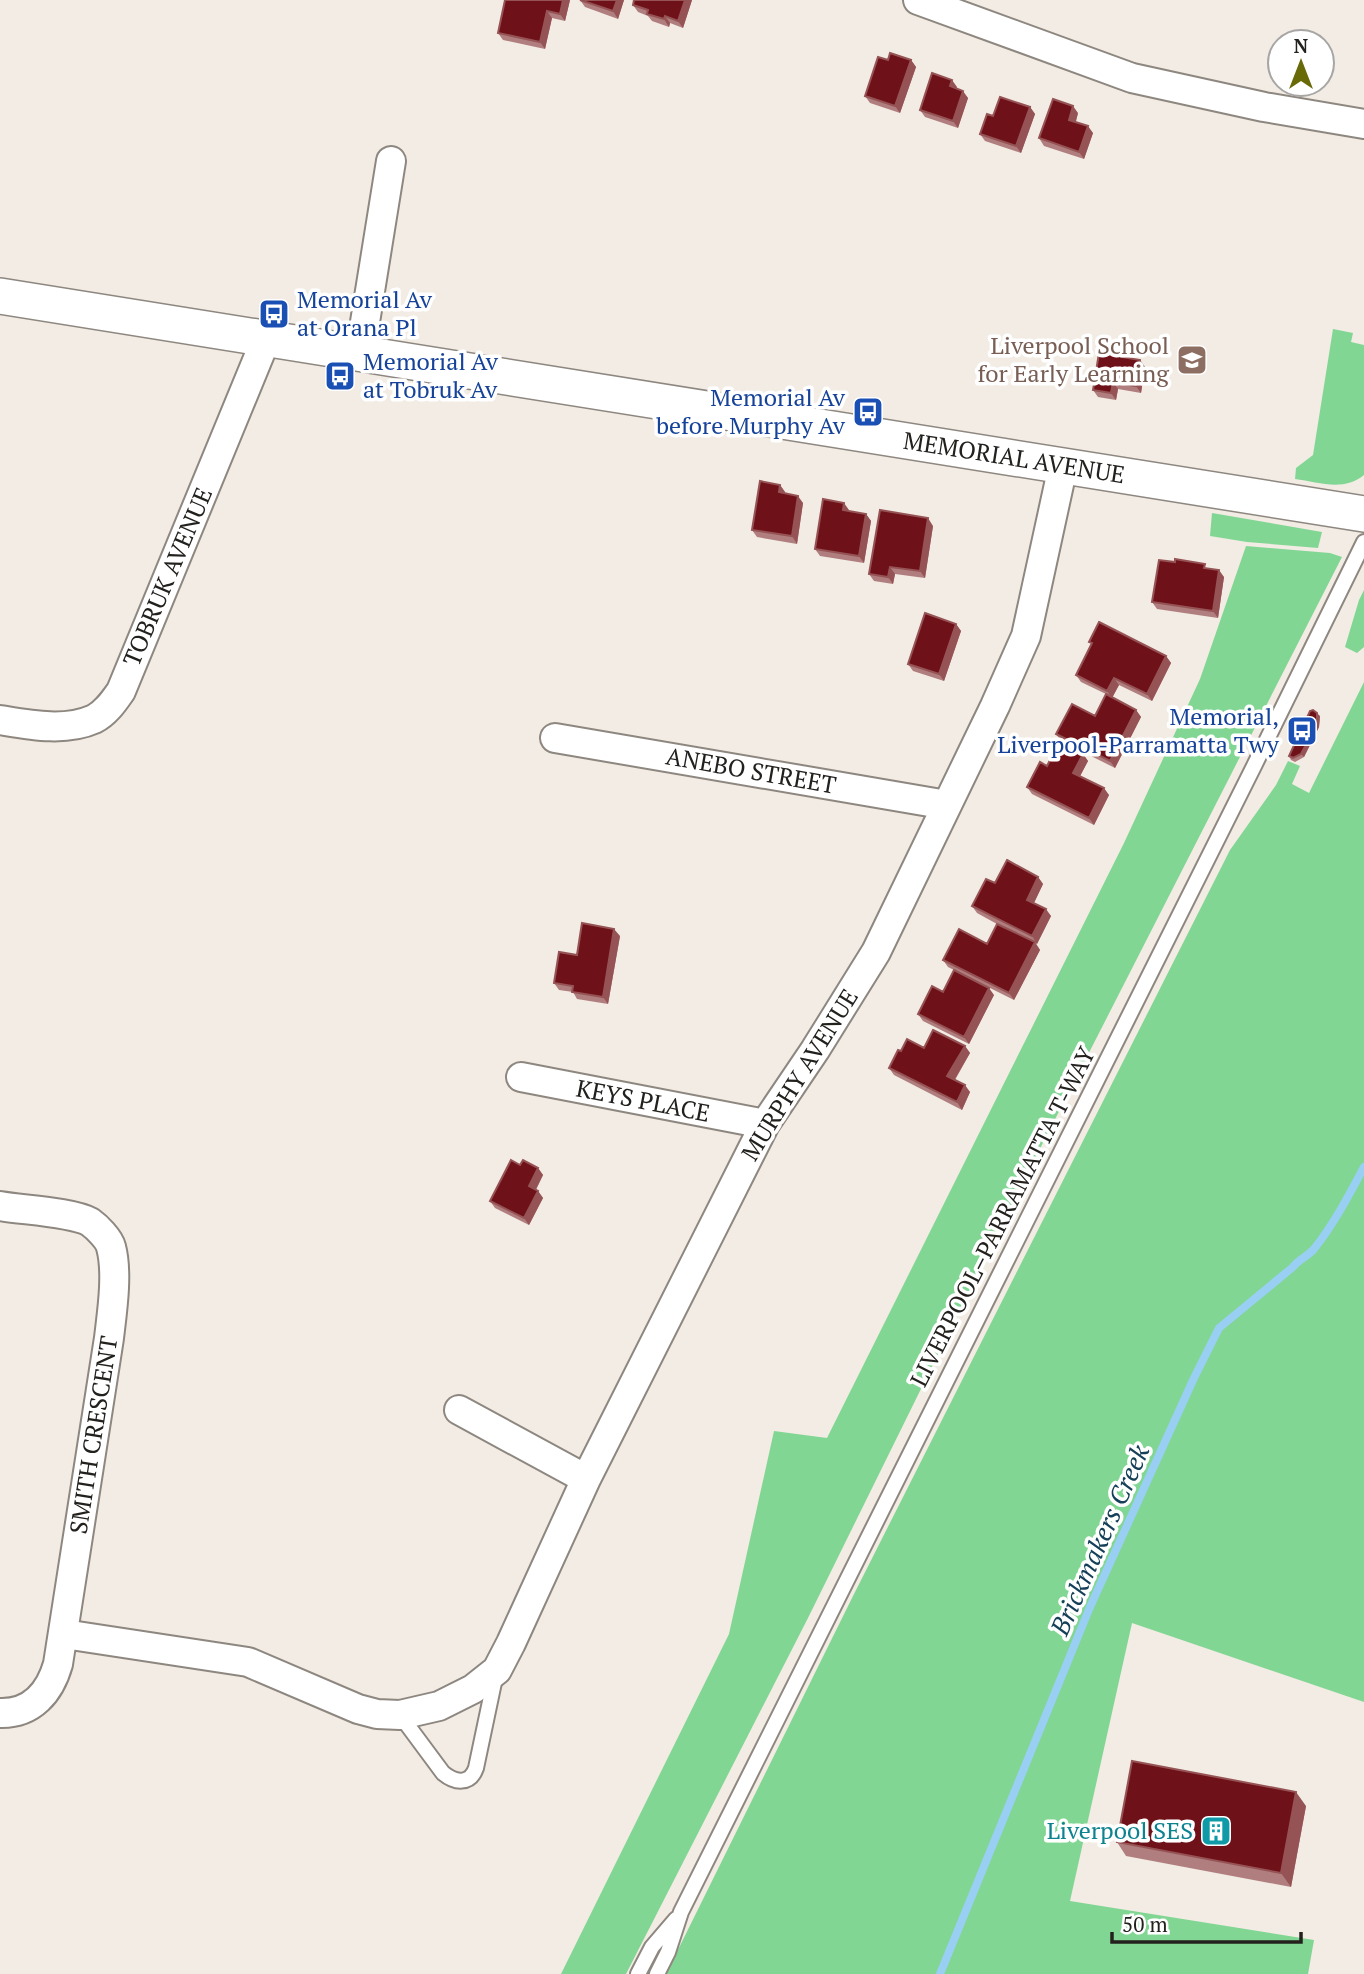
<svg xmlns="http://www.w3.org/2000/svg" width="1364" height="1974" font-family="'PT Serif',serif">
<rect width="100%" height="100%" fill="#f2ece4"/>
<!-- green -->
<path fill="#82d693" d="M 1333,329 L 1353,333 L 1351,342 L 1364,345 L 1364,475 C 1344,492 1318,482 1295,479 L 1296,468 L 1313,455 Z
M 1212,513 L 1322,532 L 1318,548 L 1247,542 L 1210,536 Z
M 1246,546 L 1330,553 L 1342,557 L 1024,1180 L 808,1618 L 626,1974 L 561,1974 L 729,1634 L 774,1431 L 827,1438 L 1124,843 L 1200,679 Z
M 1364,590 L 1364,647 L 1357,653 L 1345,647 L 1359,600 Z
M 1364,682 L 1364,1702 L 1132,1623 L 1070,1901 L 1314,1940 L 1308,1974 L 666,1974 L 853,1596 L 1230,850 L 1276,785 L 1288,761 L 1300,766 L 1292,784 L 1309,793 Z"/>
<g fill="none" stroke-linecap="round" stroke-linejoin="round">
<!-- stream -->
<path stroke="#98cff2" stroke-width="8" d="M 940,1974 L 1090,1607 L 1194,1378 L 1219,1328 L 1293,1267 C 1299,1259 1307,1257 1314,1249 C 1334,1224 1349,1195 1364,1167"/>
<!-- service casing -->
<g stroke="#8d8780" stroke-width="18">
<path id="service" d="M 400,1715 L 443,1773 C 455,1783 470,1785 476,1768 L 496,1673
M 638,1974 L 652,1947 L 676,1919
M 657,1974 L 668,1952 L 681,1912 L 1255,764 L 1364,542"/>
</g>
<!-- minor casing -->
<g stroke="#8d8780" stroke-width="32">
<path id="minor" d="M 918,0 L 1132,78 L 1264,107 L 1364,124
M 360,353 L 391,161
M 0,720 C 30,725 65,732 94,719 C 106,713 114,701 121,691 L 266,339
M 555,738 L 947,805
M 521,1077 L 765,1124
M 0,1206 C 22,1210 72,1212 90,1222 C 97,1227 109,1239 111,1247 C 118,1273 112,1312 109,1338 L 58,1664 C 50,1692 32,1714 0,1713
M 459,1410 L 586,1479
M 64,1634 L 248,1662 L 358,1709 L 377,1714 L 400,1715 L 439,1706 L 473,1689 L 497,1670 L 511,1643 L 586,1479 L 765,1124 L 815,1050 L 876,952 L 995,706 L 1026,636 L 1063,466"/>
</g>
<!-- tertiary casing -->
<g stroke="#8d8780" stroke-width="38">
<path id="tertiary" d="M 0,296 L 1364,514"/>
</g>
<!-- service -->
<use href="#service" stroke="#fff" stroke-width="14"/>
<!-- minor -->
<use href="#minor" stroke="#fff" stroke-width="28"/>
<!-- tertiary -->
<use href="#tertiary" stroke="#fff" stroke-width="35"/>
</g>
<!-- wall -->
<path fill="#b07e7e" d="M 570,0 L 565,21 L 552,18 L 545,49 L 503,40 L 498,33 Z
M 580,0 L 624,0 L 618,19 L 585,7 Z
M 692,0 L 683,28 L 670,23 L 669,27 L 652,21 L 648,16 L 638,12 L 633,5 Z
M 888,60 L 911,60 L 916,67 L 900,113 L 870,103 L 865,96 Z
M 957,87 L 957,89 L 968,98 L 958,128 L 925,117 L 920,110 Z
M 1030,107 L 1035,114 L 1021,153 L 985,141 L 980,134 L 993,116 Z
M 1078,113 L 1076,122 L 1093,133 L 1084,159 L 1044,146 L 1039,138 Z
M 1140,360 L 1145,367 L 1141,393 L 1118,389 L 1116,400 L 1098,397 L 1093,390 Z
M 780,485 L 785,492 L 785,493 L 803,503 L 797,544 L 757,537 L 752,530 Z
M 849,510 L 848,511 L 866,514 L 871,521 L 864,563 L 820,556 L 815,549 Z
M 933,526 L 925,578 L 895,574 L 893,584 L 874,581 L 869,574 Z
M 1208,568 L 1224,577 L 1218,618 L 1157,609 L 1152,602 Z
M 956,624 L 961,631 L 944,681 L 913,671 L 908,664 Z
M 1089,642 L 1166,656 L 1171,663 L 1152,701 L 1119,685 L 1112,698 L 1136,710 L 1141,717 L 1115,768 L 1061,741 L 1056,734 L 1095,716 L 1106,694 L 1081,682 L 1076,675 L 1091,644 Z
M 1320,716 L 1319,727 L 1304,757 L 1295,762 L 1291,760 L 1289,756 Z
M 1083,754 L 1088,761 L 1080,776 L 1109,795 L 1094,825 L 1032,794 L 1027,787 L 1047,766 Z
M 1038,877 L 1043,884 L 1034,903 L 1051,916 L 1037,944 L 1035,943 L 1040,950 L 1014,1000 L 948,967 L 943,960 L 987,944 L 997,924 L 977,913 L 972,906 L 995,883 Z
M 620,936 L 608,1004 L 577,999 L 573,992 L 559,990 L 554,983 L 577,955 Z
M 943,992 L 994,995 L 969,1044 L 923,1021 L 918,1014 Z
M 965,1046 L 970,1053 L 955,1080 L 970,1092 L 962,1110 L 894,1075 L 889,1068 L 901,1051 L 924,1048 Z
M 520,1165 L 538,1168 L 543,1175 L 536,1190 L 538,1191 L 543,1198 L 529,1225 L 495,1208 L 490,1201 Z
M 1306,1806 L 1291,1887 L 1126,1856 L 1117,1842 Z"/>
<!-- shaded-wall -->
<path fill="#965355" d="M 563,0 L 570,0 L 565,21 L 560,14 Z
M 617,0 L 624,0 L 618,19 L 613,11 Z
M 685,0 L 692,0 L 683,28 L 678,21 Z
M 547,11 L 552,18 L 545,49 L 540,42 Z
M 665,16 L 670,23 L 669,27 L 664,19 Z
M 911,60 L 916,67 L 900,113 L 895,106 Z
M 952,80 L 957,87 L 955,94 L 950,86 Z
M 963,91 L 968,98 L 958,128 L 953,121 Z
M 1073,106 L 1078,113 L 1074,127 L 1069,120 Z
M 1030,107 L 1035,114 L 1021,153 L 1016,146 Z
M 1088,126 L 1093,133 L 1084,159 L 1079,152 Z
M 1140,360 L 1145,367 L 1141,393 L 1136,386 Z
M 1113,382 L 1118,389 L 1116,400 L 1111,393 Z
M 780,485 L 785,492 L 784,500 L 779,492 Z
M 798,496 L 803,503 L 797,544 L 792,536 Z
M 844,503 L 849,510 L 848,517 L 843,510 Z
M 866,514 L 871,521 L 864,563 L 859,556 Z
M 928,518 L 933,526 L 925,578 L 920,571 Z
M 890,567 L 895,574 L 893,584 L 888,577 Z
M 1219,570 L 1224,577 L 1218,618 L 1213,611 Z
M 956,624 L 961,631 L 944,681 L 939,674 Z
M 1166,656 L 1171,663 L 1152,701 L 1147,694 Z
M 1114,678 L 1119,685 L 1112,698 L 1107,691 Z
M 1136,710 L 1141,717 L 1115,768 L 1110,761 Z
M 1317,713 L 1320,716 L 1319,727 L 1304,757 L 1301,754 Z
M 1083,754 L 1088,761 L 1078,780 L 1073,773 Z
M 1104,788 L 1109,795 L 1094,825 L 1089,818 Z
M 1038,877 L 1043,884 L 1032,907 L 1027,900 Z
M 1046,909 L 1051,916 L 1037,944 L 1032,936 Z
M 614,929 L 620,936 L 608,1004 L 603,997 Z
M 1035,942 L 1040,950 L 1014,1000 L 1009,993 Z
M 989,988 L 994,995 L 969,1044 L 964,1037 Z
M 965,1046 L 970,1053 L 952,1084 L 947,1076 Z
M 965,1085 L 970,1092 L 962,1110 L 957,1102 Z
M 538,1168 L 543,1175 L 534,1193 L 529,1186 Z
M 538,1191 L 543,1198 L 529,1225 L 524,1218 Z
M 1296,1792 L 1306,1806 L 1291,1887 L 1281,1873 Z"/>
<!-- building -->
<path fill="#6e1118" stroke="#965355" stroke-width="2" d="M 505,0 L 563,0 L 560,14 L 547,11 L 540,42 L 498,33 Z
M 580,0 L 617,0 L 613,11 Z
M 634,0 L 685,0 L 678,21 L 665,16 L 664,19 L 647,14 L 648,10 L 633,5 Z
M 890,53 L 911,60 L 895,106 L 865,96 L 878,57 L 888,60 Z
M 932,73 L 952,80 L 950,86 L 963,91 L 953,121 L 920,110 Z
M 1000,97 L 1030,107 L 1016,146 L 980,134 L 987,114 L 993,116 Z
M 1053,99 L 1073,106 L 1069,120 L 1088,126 L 1079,152 L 1039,138 Z
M 1099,353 L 1140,360 L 1136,386 L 1113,382 L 1111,393 L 1093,390 Z
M 760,481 L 780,485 L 779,492 L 798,496 L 792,536 L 752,530 Z
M 823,499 L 844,503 L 843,510 L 866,514 L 859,556 L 815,549 Z
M 880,510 L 928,518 L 920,571 L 890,567 L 888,577 L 869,574 Z
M 1175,559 L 1205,564 L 1204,568 L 1219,570 L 1213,611 L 1152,602 L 1159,560 L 1175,562 Z
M 925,613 L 956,624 L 939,674 L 908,664 Z
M 1099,622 L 1166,656 L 1147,694 L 1114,678 L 1107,691 L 1076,675 L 1092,643 L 1089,642 Z
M 1106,694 L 1136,710 L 1110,761 L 1056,734 L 1072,704 L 1095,716 Z
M 1313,710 L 1317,713 L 1317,724 L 1301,754 L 1293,758 L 1289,756 L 1310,711 Z
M 1059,742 L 1083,754 L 1073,773 L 1104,788 L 1089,818 L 1027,787 L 1040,762 L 1047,766 Z
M 1007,860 L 1038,877 L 1027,900 L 1046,909 L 1032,936 L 972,906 L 986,879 L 995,883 Z
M 582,923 L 614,929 L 603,997 L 572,992 L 573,986 L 554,983 L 559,952 L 577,955 Z
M 997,924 L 1035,942 L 1009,993 L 943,960 L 959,929 L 987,944 Z
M 954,970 L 989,988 L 964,1037 L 918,1014 L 932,986 L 943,992 Z
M 933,1030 L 965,1046 L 947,1076 L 965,1085 L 957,1102 L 889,1068 L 898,1050 L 901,1051 L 907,1039 L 924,1048 Z
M 511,1160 L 520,1165 L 523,1160 L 538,1168 L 529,1186 L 538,1191 L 524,1218 L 490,1201 Z
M 1132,1761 L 1296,1792 L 1281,1873 L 1117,1842 Z"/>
<!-- icons -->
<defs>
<g id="bus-square" transform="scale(1.575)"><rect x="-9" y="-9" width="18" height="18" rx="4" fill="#1a4fb4" stroke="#fff"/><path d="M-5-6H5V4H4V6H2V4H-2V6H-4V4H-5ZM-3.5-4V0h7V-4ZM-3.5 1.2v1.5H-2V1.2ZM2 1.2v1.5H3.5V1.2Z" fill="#fff"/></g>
<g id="school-square" transform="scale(1.575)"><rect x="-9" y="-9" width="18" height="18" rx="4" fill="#8d6e63" stroke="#fff"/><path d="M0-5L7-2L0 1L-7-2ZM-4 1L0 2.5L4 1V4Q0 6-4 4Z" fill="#fff"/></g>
<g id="building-square" transform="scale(1.575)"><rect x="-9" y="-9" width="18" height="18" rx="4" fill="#0f9aa8" stroke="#fff"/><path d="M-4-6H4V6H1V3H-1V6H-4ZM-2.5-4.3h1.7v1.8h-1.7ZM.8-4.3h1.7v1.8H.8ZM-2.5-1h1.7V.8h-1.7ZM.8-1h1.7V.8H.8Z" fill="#fff"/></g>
</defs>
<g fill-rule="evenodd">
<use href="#bus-square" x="274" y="314"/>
<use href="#school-square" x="1192" y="360"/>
<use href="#bus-square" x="340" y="376"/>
<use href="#bus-square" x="868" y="412"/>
<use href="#bus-square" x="1302" y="731"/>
<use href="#building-square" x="1216" y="1831"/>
</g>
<g text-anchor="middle" stroke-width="7" stroke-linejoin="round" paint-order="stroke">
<!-- transit labels -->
<g font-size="24" fill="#164399" stroke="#fff" text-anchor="start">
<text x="297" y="308">Memorial Av<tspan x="297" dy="28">at Orana Pl</tspan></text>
<text x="363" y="370">Memorial Av<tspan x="363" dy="28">at Tobruk Av</tspan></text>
<text x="845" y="406" text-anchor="end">Memorial Av<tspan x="845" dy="28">before Murphy Av</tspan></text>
<text x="1279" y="725" text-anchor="end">Memorial,<tspan x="1279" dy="28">Liverpool-Parramatta Twy</tspan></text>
</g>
<!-- education labels -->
<g font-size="24" fill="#785e54" stroke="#fff" text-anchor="end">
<text x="1169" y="354">Liverpool School<tspan x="1169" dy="28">for Early Learning</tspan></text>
</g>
<!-- street labels -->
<g font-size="24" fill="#23211e" stroke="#fff">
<text transform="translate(1014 458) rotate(9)" y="8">MEMORIAL AVENUE</text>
<text transform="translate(168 577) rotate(-67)" y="8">TOBRUK AVENUE</text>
<text transform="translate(751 771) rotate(10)" y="8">ANEBO STREET</text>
<text transform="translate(800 1075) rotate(-58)" y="8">MURPHY AVENUE</text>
<text transform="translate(643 1101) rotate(11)" y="8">KEYS PLACE</text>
<text transform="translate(1003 1217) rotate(-63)" y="8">LIVERPOOL–PARRAMATTA T-WAY</text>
<text transform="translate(94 1435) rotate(-81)" y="8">SMITH CRESCENT</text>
</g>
<!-- culture labels -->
<g font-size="24" fill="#0d838f" stroke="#fff" text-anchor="end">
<text x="1193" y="1839">Liverpool SES</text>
</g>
<!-- water labels -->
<g font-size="26" font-style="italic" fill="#154058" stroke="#fff">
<text transform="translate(1100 1540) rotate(-66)" y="9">Brickmakers Creek</text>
</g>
</g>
<!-- north arrow -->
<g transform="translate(1301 63)"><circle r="33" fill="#ffffff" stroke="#a7a6a5" stroke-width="2"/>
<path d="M0-5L12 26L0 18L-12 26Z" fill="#686907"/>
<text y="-10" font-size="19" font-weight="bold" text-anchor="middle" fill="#23211e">N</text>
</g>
<!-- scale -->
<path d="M1112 1932v10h189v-10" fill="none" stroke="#23211e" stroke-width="3.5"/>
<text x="1122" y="1932" font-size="21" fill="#23211e" stroke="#ffffff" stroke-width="5" paint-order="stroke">50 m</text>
</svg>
